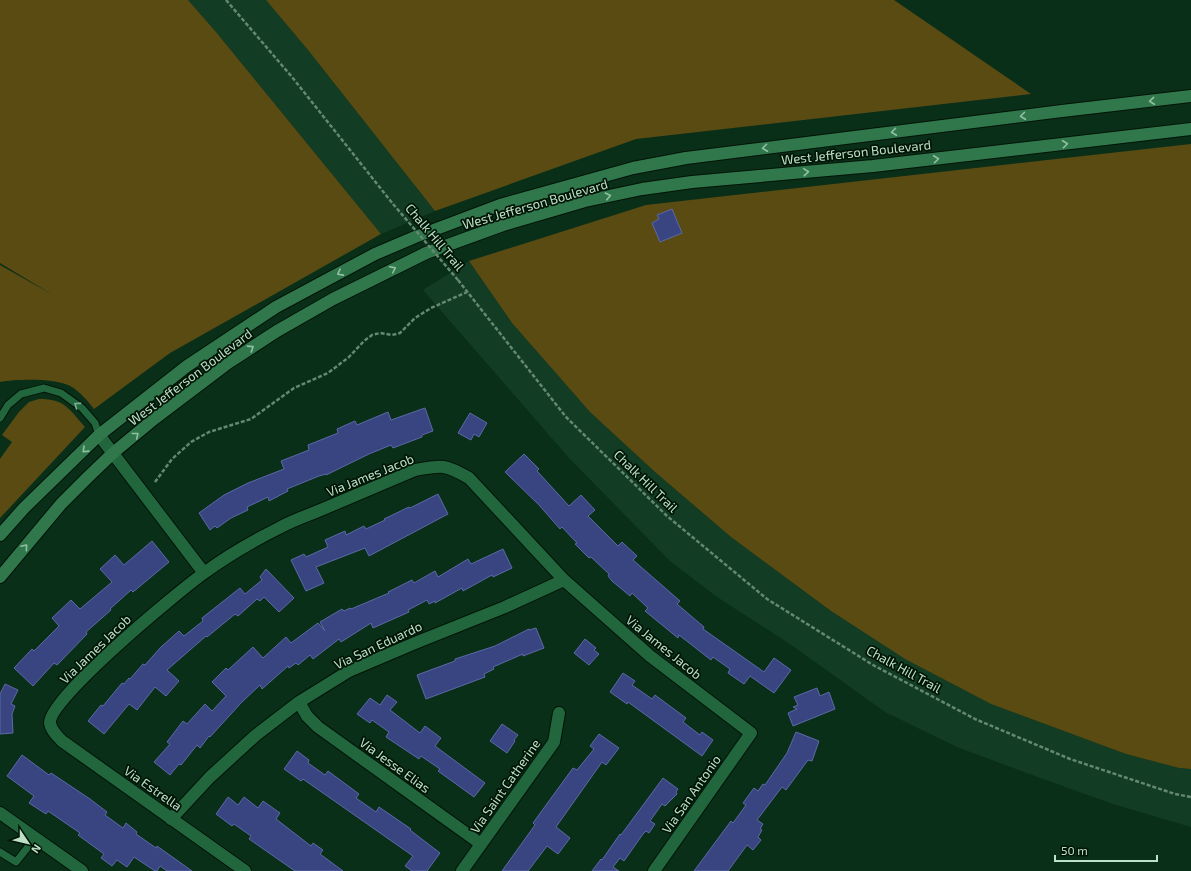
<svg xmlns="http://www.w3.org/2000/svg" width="1191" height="871" font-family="'Exo 2',sans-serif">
<rect width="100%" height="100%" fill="#0a2f19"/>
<!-- built -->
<path fill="#123c23" d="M 188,0 L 266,0 L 308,50 L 435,211 L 381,234 L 216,32 Z
M 469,261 L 512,323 L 590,412 L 655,472 L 731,537 L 831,611 L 905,659 L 991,704 L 1126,754 L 1179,768 L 1191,769 L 1191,827 L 1113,804 L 1032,775 L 957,747 L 885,712 L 790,644 L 717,597 L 670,561 L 569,458 L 423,290 Z"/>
<!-- green -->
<path fill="#5a4b13" d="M 0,0 L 188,0 L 216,32 L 381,234 L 170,353 L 94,409 C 88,401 80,392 72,387 C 56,378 18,379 0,382 L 0,265 L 53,295 L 0,263 Z
M 266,0 L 894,0 L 1031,94 L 636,139 L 435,211 L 308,50 Z
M 1191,144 L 1191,769 L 1179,768 L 1126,754 L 991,704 L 905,659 L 831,611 L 731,537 L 655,472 L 590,412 L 512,323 L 469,261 L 646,205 Z
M 39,399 C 65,399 69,409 85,427 L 0,518 L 0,459 L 12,442 L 2,435 L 19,412 L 29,402 Z"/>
<!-- building -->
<path fill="#394581" stroke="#5b69a6" d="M 672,209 L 682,233 L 660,242 L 652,223 L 659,219 L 657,215 Z
M 425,408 L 433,431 L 422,435 L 422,437 L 393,448 L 391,445 L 369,454 L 326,475 L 326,474 L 319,476 L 287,489 L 288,491 L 269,501 L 268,497 L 247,507 L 248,510 L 231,518 L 217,528 L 215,526 L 210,530 L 199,513 L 224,495 L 248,483 L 284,469 L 281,461 L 309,450 L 308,445 L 338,433 L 337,429 L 355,421 L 357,425 L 388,412 L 391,420 Z
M 470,413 L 487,423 L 479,437 L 474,434 L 471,440 L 458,433 Z
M 524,454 L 539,469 L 537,471 L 569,506 L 581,495 L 595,510 L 588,516 L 618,546 L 622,542 L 637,556 L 633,560 L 680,601 L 677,604 L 704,627 L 703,629 L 764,672 L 774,658 L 791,670 L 774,693 L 750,676 L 744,684 L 728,673 L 730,669 L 713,657 L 711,660 L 679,635 L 678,638 L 645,611 L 648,608 L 632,593 L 630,596 L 612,581 L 608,576 L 609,574 L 591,557 L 589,558 L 575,544 L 577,543 L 562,527 L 560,529 L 539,505 L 505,472 Z
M 438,494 L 448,514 L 369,556 L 365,548 L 316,567 L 324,583 L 306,591 L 291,560 L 304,554 L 306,557 L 328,547 L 325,540 L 345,531 L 346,535 L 364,526 L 366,529 L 385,520 L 384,519 L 409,507 L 410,508 Z
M 152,541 L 169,562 L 133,592 L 131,590 L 110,609 L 111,610 L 86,632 L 87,634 L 57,665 L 54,663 L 33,686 L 14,668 L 32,649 L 34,651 L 59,626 L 52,618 L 71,600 L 80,609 L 112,582 L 100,569 L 115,555 L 124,565 Z
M 503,549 L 512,568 L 493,577 L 492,575 L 463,591 L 462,588 L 435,603 L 435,601 L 429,604 L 427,600 L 408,610 L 409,612 L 373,628 L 371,623 L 341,642 L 339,639 L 313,659 L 310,655 L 298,665 L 296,663 L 289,668 L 288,666 L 262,689 L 260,685 L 241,703 L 210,737 L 209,736 L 200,748 L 197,745 L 181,765 L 179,764 L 170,775 L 154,762 L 170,744 L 167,742 L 183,721 L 187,724 L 205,704 L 212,711 L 226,696 L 212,682 L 226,668 L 228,670 L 253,647 L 263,658 L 286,637 L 291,643 L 318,623 L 325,631 L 320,622 L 342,609 L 344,611 L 350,608 L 351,609 L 389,593 L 388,592 L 412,580 L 414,583 L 435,571 L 438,577 L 468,559 L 471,564 Z
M 266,569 L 294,598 L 279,612 L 264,597 L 260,601 L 257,599 L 238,616 L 235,614 L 207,637 L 206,636 L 167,670 L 179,681 L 166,696 L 155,687 L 137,710 L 129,704 L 104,734 L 88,721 L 101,705 L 103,706 L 122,683 L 124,684 L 129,678 L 130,679 L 143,664 L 145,665 L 161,647 L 179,631 L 184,636 L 203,621 L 202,618 L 240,588 L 245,594 L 262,580 L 260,577 Z
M 536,628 L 544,648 L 523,656 L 523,654 L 493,667 L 494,669 L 484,674 L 485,677 L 426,699 L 417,675 L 455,661 L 455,659 L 495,646 L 529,629 L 529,630 Z
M 585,639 L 596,648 L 594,650 L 599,654 L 589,665 L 574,653 Z
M 623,673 L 635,681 L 632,685 L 652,699 L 655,695 L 686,718 L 683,722 L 700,735 L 702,732 L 713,740 L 702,756 L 628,702 L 627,704 L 610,692 Z
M 5,684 L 18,690 L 11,704 L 15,706 L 12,714 L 13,733 L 0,734 L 0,694 Z
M 817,688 L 820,696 L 829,692 L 835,709 L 793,726 L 788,713 L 797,709 L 793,707 L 798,705 L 794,697 Z
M 387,695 L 397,702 L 390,710 L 420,733 L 425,726 L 441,738 L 435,746 L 485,783 L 474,797 L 438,771 L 440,769 L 421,756 L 419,759 L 386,737 L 389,732 L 372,720 L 370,723 L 357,714 L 370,698 L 380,705 Z
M 502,724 L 518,735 L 514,740 L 515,741 L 507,753 L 490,741 Z
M 796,732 L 819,741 L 812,761 L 808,760 L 786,790 L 782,787 L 757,820 L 763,824 L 760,829 L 762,830 L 758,837 L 761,840 L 753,850 L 747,845 L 728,871 L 694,871 L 731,821 L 733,823 L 746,805 L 743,803 L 754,788 L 758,791 L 763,784 L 765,785 L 787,753 Z
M 599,734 L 619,748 L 606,765 L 602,762 L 556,827 L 570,838 L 558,854 L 547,846 L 528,871 L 502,871 L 535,825 L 533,823 L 573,768 L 577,770 L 594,749 L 590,746 Z
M 297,751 L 309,760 L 308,763 L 325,775 L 328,771 L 359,794 L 356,798 L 376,812 L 379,807 L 411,829 L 410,830 L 440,853 L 427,871 L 412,871 L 405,866 L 413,856 L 303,779 L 301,781 L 284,769 Z
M 22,755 L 49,775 L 51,773 L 90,799 L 107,812 L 105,815 L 123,828 L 126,823 L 137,832 L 136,834 L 156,848 L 157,846 L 192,871 L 167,871 L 160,866 L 157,871 L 155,871 L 134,857 L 127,867 L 117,860 L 112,866 L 101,858 L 104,854 L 78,835 L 80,833 L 48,811 L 46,814 L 29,803 L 34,796 L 7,776 Z
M 663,778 L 678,789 L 676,792 L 677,794 L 665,806 L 662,804 L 650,821 L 655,824 L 649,833 L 646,831 L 643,834 L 624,861 L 620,858 L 613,867 L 619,871 L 592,871 L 601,859 L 602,860 L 620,834 L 621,835 Z
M 228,797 L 238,805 L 244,797 L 258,808 L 263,801 L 280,813 L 276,819 L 311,846 L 313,843 L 323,850 L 320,854 L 343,871 L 295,871 L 249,839 L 251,836 L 234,824 L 232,826 L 216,814 Z"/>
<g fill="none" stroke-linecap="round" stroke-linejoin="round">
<!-- service casing -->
<g stroke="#021407" stroke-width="9">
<path id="service" d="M 0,418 L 8,405 L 21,394 L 44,388 L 61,393 L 82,408 L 95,423 L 99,435
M 0,852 L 16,862 L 35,838"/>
</g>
<!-- minor casing -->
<g stroke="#021407" stroke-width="14">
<path id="minor" d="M 99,435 L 204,573
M 299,702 L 307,716 L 318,727 L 481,844
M 0,813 L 82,871
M 171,819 L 210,777 L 256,735 L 299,702 L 349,671 L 415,643 L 505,607 L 564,580
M 245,871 L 62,741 C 57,736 51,730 50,723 C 48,699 179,591 204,573 C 227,556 253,541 279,528 C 293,520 309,515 323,509 C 354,496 385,483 415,470 C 442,465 445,464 469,478 L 564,580 L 650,656 L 751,733 L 654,871
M 462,871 L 554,742 L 559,713"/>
</g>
<!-- secondary casing -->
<g stroke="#021407" stroke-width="14">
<path id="secondary" d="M 0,535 L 24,508 L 99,435 L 187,366 L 276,307 L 375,254 L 415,237 L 500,205 L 633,168 L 686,158 L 1062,111 L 1191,96
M 0,577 L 61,504 L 87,478 L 113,453 L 154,419 L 228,363 L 277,331 L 333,299 L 426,253 L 503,225 L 585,201 L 642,189 L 692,182 L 873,166 L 1191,129"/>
</g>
<!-- path -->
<path stroke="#658871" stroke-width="2.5" stroke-dasharray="4 2" stroke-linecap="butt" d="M 226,0 L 292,77 L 393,204
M 458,280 L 566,417 L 667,516 L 767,599 L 873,665 L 975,719 L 1070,759 L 1175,794 L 1191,797
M 155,482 L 172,459 L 191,442 L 209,432 L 251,419 L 294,388 L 328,373 L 349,357 L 364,341 L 372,335 L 380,333 L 392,335 L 400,333 L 415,318 L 431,308 L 467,292"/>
<!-- service -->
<use href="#service" stroke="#21663d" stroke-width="7"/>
<!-- minor -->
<use href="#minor" stroke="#21663d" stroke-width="12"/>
<!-- secondary -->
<use href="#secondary" stroke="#30774c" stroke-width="12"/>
<!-- path-bridge -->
<path stroke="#658871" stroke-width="2.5" stroke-dasharray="4 2" stroke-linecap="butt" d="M 393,204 L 458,280"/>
</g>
<!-- one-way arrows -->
<defs><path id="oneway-chevron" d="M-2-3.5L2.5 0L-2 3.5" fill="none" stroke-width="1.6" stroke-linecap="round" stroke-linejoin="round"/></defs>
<g stroke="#93c0a2">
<use href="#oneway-chevron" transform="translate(1152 101) rotate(174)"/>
<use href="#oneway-chevron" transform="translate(1023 116) rotate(173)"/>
<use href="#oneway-chevron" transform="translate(894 132) rotate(173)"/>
<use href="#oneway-chevron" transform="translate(1065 144) rotate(-7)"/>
<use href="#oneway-chevron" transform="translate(765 148) rotate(173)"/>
<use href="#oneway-chevron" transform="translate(936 159) rotate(-7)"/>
<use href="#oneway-chevron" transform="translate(806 172) rotate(-5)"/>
<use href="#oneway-chevron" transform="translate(608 196) rotate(-12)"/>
<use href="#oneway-chevron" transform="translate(393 269) rotate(-26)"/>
<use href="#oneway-chevron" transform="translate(340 273) rotate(152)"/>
<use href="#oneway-chevron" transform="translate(251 348) rotate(-33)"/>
<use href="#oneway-chevron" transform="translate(136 435) rotate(-39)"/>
<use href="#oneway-chevron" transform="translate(85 450) rotate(136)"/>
<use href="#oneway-chevron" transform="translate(25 547) rotate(-50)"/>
</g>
<use stroke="#7faf90" href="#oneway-chevron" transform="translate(77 405) rotate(-144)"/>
<g text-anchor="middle" stroke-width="3.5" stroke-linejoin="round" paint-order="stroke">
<!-- street labels -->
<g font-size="13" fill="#bee0c7" stroke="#001506">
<text transform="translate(856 152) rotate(-6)" y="5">West Jefferson Boulevard</text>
<text transform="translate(535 204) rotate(-16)" y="5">West Jefferson Boulevard</text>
<text transform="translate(435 237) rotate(50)" y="5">Chalk Hill Trail</text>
<text transform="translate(190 377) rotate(-37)" y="5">West Jefferson Boulevard</text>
<text transform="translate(370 475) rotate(-22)" y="5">Via James Jacob</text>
<text transform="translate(646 481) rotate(44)" y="5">Chalk Hill Trail</text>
<text transform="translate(378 645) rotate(-25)" y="5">Via San Eduardo</text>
<text transform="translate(664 647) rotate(39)" y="5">Via James Jacob</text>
<text transform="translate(95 649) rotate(-44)" y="5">Via James Jacob</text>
<text transform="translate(904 669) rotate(29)" y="5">Chalk Hill Trail</text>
<text transform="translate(395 765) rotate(36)" y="5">Via Jesse Elias</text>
<text transform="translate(505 786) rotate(-55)" y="5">Via Saint Catherine</text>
<text transform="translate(153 788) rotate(35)" y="5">Via Estrella</text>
<text transform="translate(691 794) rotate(-55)" y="5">Via San Antonio</text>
</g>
</g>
<!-- north arrow -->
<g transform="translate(28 843) rotate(125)" stroke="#001506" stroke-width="3" paint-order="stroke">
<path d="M0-3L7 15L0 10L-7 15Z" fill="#bee0c7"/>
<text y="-6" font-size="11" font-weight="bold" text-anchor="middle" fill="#bee0c7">N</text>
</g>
<!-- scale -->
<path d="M1055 855v6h102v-6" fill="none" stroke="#bee0c7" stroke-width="2"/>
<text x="1061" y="855" font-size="12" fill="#bee0c7" stroke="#001506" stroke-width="3" paint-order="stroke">50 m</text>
</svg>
